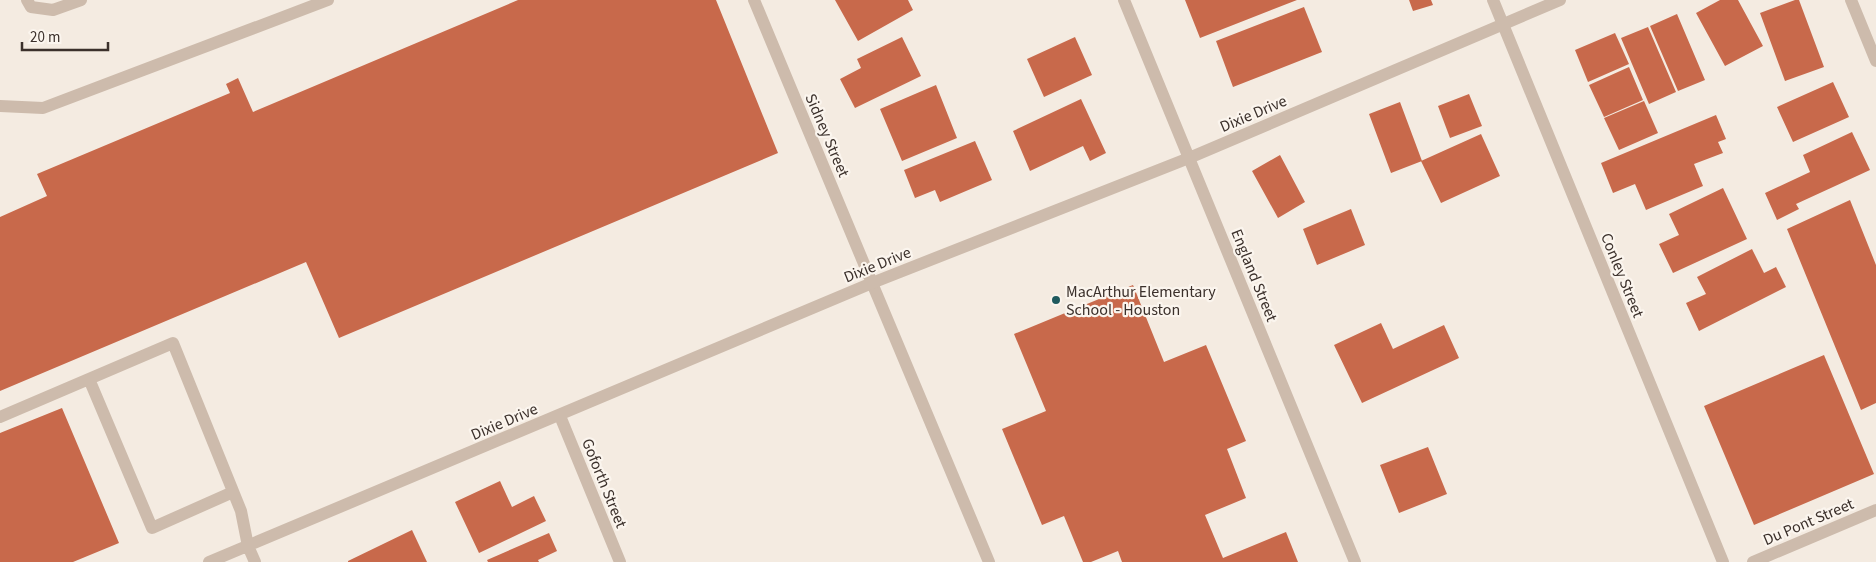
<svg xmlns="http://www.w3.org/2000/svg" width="1876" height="562" font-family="'Source Sans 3',sans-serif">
<rect width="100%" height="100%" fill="#f4ebe1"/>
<!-- building -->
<path fill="#c8694b" d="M 518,0 L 716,0 L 778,153 L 339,338 L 306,262 L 0,391 L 0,217 L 47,196 L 37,174 L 230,93 L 226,84 L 238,78 L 253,112 Z
M 835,0 L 908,0 L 913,10 L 858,41 Z
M 1185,0 L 1297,0 L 1200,38 Z
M 1409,0 L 1431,0 L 1433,5 L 1413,11 Z
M 1720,0 L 1738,0 L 1763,46 L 1725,66 L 1696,13 Z
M 1795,0 L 1799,0 L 1824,67 L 1785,81 L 1760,13 Z
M 1304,7 L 1322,52 L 1233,87 L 1216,41 Z
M 1677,14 L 1705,80 L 1678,91 L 1650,26 Z
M 1648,27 L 1676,92 L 1649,104 L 1621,38 Z
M 1615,33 L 1629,64 L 1588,82 L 1575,50 Z
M 902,37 L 921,76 L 855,108 L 840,79 L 861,68 L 857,59 Z
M 1075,37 L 1092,75 L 1044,97 L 1027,59 Z
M 1629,67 L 1643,100 L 1604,117 L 1589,85 Z
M 1833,82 L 1849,117 L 1793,142 L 1777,107 Z
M 936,85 L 957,138 L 902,161 L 880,109 Z
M 1469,94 L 1482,126 L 1450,138 L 1438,106 Z
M 1081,99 L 1106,153 L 1090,161 L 1083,146 L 1030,171 L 1013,131 Z
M 1644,101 L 1658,133 L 1619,150 L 1604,118 Z
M 1400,102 L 1422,161 L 1391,173 L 1369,114 Z
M 1716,115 L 1726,139 L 1718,142 L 1723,153 L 1694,164 L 1703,186 L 1646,210 L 1635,184 L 1613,193 L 1601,163 Z
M 1852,132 L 1870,170 L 1796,204 L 1799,209 L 1777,220 L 1765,193 L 1810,172 L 1803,155 Z
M 1481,134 L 1500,176 L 1441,203 L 1421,161 Z
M 975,141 L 992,180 L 940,202 L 935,190 L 915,198 L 904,170 Z
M 1280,155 L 1305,202 L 1278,218 L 1252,171 Z
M 1723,188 L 1747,239 L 1673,273 L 1659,244 L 1679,235 L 1669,214 Z
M 1850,200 L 1876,265 L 1876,403 L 1861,410 L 1787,229 Z
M 1351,209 L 1365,245 L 1317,265 L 1303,229 Z
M 1752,249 L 1764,273 L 1776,267 L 1786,287 L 1699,331 L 1686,303 L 1706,294 L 1697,277 Z
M 1133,285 L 1164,362 L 1206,345 L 1246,441 L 1227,449 L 1246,498 L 1205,515 L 1223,558 L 1286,532 L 1298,562 L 1122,562 L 1118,551 L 1091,562 L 1083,562 L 1064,516 L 1042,525 L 1002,429 L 1046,411 L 1014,334 Z
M 1381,323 L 1393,349 L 1444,325 L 1459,358 L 1362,403 L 1334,345 Z
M 1824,355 L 1874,474 L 1754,525 L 1704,406 Z
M 62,408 L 119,543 L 73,562 L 0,562 L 0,433 Z
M 1428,447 L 1447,494 L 1399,513 L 1380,465 Z
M 500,481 L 512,507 L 534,496 L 546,521 L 479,553 L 455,502 Z
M 412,530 L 427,562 L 348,562 L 348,561 Z
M 549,533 L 557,551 L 538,560 L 539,562 L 488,562 L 487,560 Z"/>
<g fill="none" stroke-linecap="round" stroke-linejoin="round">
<!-- lane -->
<path stroke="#cdbbac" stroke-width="12" d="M 0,106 L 43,108 L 328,0
M 872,283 L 989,562
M 89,379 L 152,528 L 233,492
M 0,417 L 173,343 L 241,511 L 248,546"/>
<!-- street -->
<path stroke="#cdbbac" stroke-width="12" d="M 27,0 L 31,7 L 53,10 L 81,0
M 754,0 L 872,283
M 1124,0 L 1355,562
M 1493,0 L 1723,562
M 1851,0 L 1876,61
M 560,416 L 620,562
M 248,546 L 255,562
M 209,562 L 872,283 L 1189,158 L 1560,0
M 1753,562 L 1876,510"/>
</g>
<!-- markers -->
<circle fill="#1f5a5e" stroke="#fbf5ee" stroke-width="2" cx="1056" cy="300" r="5"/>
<g text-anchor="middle" stroke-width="4.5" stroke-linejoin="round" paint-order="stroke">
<!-- street labels -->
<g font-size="16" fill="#3b302b" stroke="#fbf5ee">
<text transform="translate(1253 113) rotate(-23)" y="6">Dixie Drive</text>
<text transform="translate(828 135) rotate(67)" y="6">Sidney Street</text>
<text transform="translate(877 264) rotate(-22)" y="6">Dixie Drive</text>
<text transform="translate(1255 275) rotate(68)" y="6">England Street</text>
<text transform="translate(1623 275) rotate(68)" y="6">Conley Street</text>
<text transform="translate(504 421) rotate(-23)" y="6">Dixie Drive</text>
<text transform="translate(605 483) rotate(68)" y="6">Goforth Street</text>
<text transform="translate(1808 521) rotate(-23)" y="6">Du Pont Street</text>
</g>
<!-- poi labels -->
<g font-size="16" fill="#3b302b" stroke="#fbf5ee" text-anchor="start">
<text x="1066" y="297">MacArthur Elementary<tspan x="1066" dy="18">School - Houston</tspan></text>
</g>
</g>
<!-- scale -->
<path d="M22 42v8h86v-8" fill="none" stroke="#3b302b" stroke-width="2.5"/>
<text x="30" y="42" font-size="15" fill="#3b302b" stroke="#fbf5ee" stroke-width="4" paint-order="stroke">20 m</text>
</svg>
